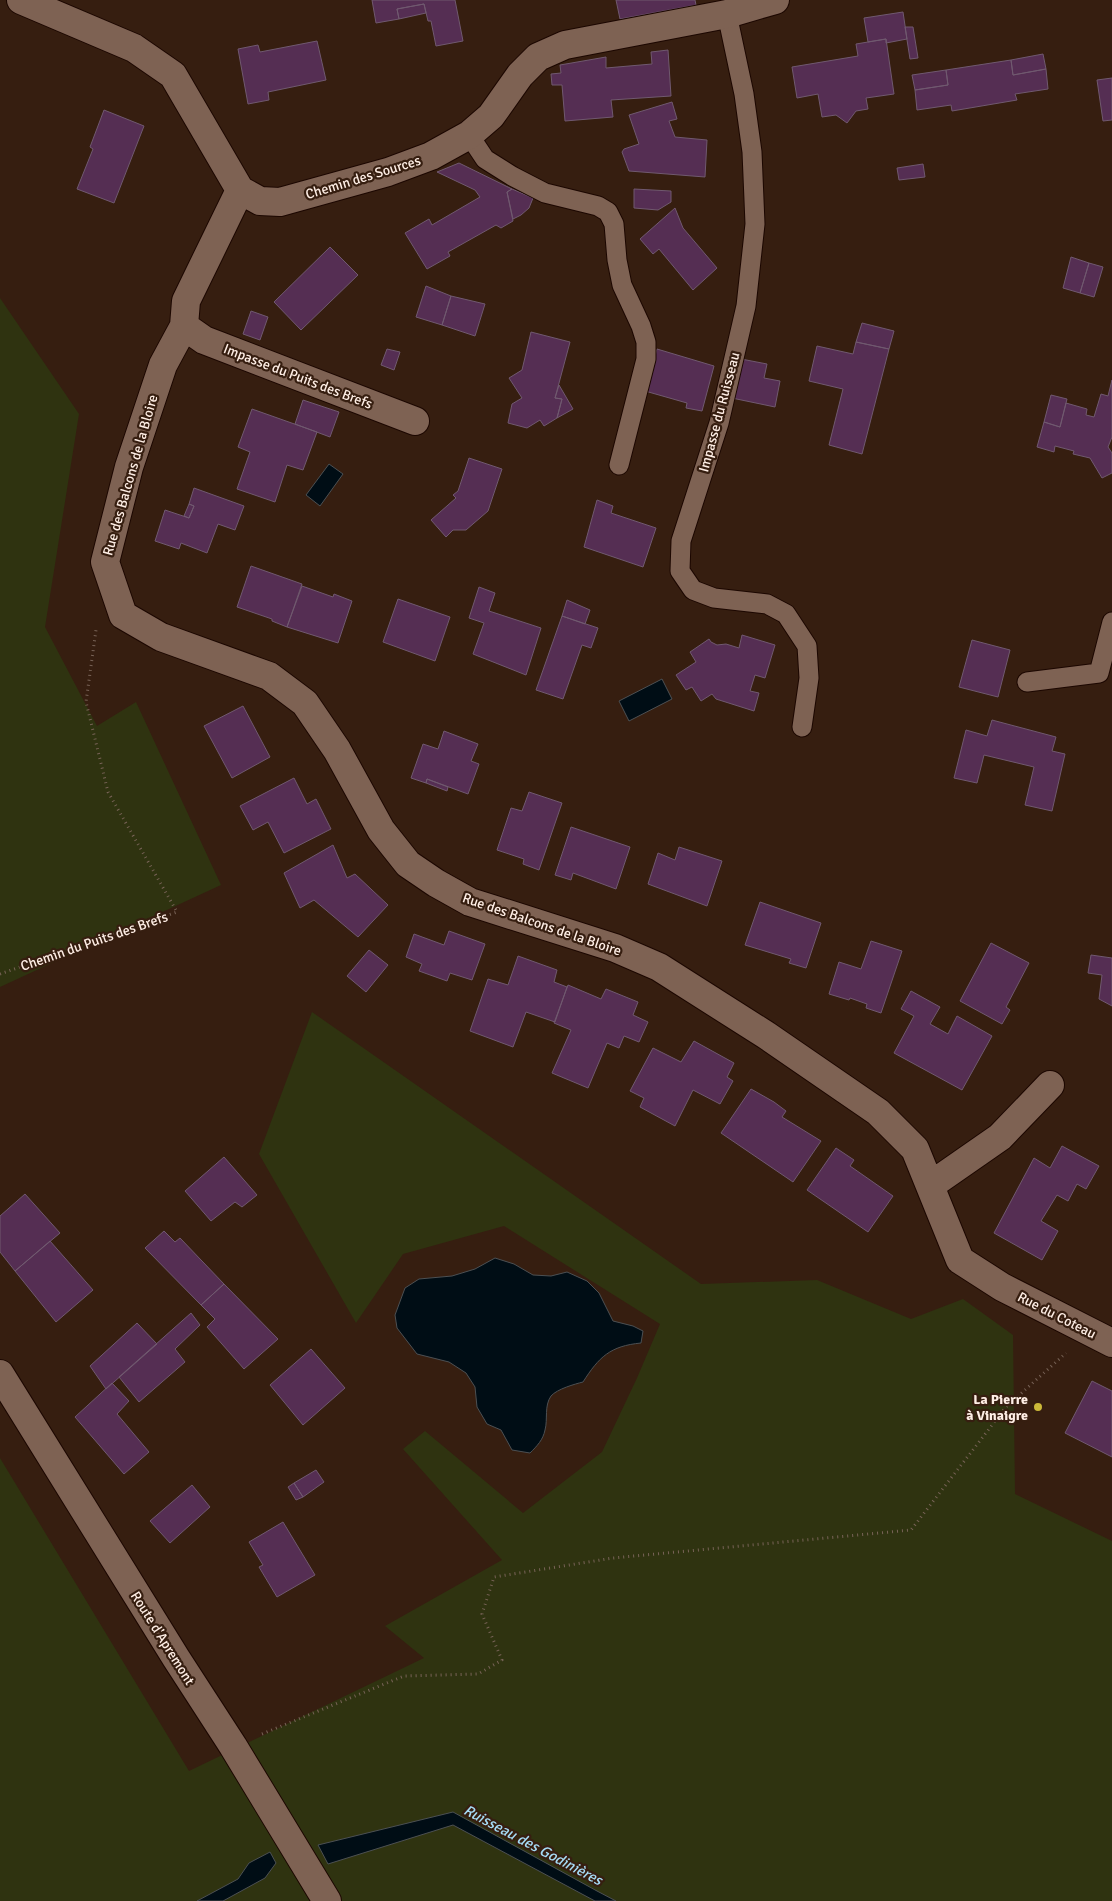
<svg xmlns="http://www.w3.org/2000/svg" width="1112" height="1901" font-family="Signika,sans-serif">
<rect width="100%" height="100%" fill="#361e10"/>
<!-- green -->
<path fill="#2f3310" d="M 0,298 L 79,414 L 45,627 L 97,726 L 136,702 L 221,885 L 0,987 Z
M 312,1012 L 701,1284 L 817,1280 L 911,1319 L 963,1299 L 1013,1335 L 1015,1494 L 1112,1541 L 1112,1901 L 0,1901 L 0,1458 L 189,1771 L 424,1658 L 385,1626 L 502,1560 L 403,1449 L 425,1431 L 523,1513 L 602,1452 L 637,1378 L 660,1324 L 504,1226 L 403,1254 L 356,1323 L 259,1154 Z"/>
<!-- water -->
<path fill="#000d15" stroke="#4c5053" d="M 329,464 L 343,474 L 320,506 L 306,495 Z
M 662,679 L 672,699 L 629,721 L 619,701 Z
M 495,1258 L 514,1264 L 533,1275 L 551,1276 L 567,1272 L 587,1281 L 599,1293 L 613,1321 L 633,1326 L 643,1331 L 641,1343 C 610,1346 599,1357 583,1382 C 575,1384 557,1389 551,1396 C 544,1406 548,1419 545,1430 C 543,1440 537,1446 530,1453 L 512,1450 L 501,1430 L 487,1424 L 477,1407 L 475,1387 L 466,1373 L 449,1362 L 417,1354 L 397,1328 L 395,1315 L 405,1288 L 419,1279 L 452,1276 L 475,1269 Z
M 453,1812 L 597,1891 L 616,1901 L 595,1901 L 453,1825 L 328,1864 L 318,1845 Z
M 270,1852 L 276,1863 L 265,1878 L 223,1901 L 197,1901 L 238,1879 L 249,1863 Z"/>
<!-- building -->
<path fill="#552e53" stroke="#70596f" d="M 372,0 L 455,0 L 463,41 L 436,46 L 431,21 L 428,21 L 424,4 L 397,9 L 399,19 L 376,23 Z
M 616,0 L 695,0 L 696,5 L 620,19 Z
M 424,4 L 426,13 L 399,19 L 397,9 Z
M 903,12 L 907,39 L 886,43 L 886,39 L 868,42 L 864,18 Z
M 905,27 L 913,27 L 918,58 L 910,59 Z
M 886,39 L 894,94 L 866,98 L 868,109 L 856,111 L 847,123 L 836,115 L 822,117 L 818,94 L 797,98 L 792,67 L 858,56 L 856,44 Z
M 317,41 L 326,80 L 268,92 L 269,100 L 248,104 L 238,49 L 258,45 L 260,52 Z
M 668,50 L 671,96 L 611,100 L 613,117 L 565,121 L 562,85 L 552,85 L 551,74 L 561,73 L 560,65 L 606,57 L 606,68 L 652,64 L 651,52 Z
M 1043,54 L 1046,69 L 1013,75 L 1011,60 Z
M 1011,60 L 1013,75 L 1046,69 L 1048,89 L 1015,94 L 1017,100 L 952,111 L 951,105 L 917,110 L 915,90 L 948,85 L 946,70 Z
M 946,70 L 948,85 L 915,90 L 912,75 Z
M 1112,78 L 1112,120 L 1103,121 L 1097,80 Z
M 672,102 L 677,119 L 669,121 L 675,137 L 707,140 L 705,177 L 629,171 L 622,152 L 624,149 L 639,144 L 629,115 Z
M 104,110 L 144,126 L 114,203 L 77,189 L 93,149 L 90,147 Z
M 459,163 L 512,189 L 507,192 L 513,221 L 501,228 L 496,225 L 448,252 L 450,256 L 427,269 L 405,233 L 429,219 L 432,225 L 480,197 L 475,190 L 437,172 Z
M 923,164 L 925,177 L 899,180 L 897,168 Z
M 512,189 L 533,198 L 529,208 L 521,215 L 513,219 L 507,192 Z
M 634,189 L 671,191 L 671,202 L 658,210 L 634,208 Z
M 675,208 L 683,228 L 717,268 L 693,290 L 659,249 L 653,254 L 640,239 Z
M 330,247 L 358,275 L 301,330 L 274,302 Z
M 1071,257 L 1089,263 L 1080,293 L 1063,288 Z
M 1089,263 L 1103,267 L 1094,297 L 1080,293 Z
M 426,286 L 451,296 L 442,325 L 416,317 Z
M 451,296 L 485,304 L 475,336 L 442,325 Z
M 251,311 L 268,317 L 260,340 L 243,334 Z
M 862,323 L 894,331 L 889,349 L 856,342 Z
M 531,332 L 570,342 L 555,398 L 562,399 L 557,418 L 544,426 L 540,420 L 527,428 L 508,423 L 512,404 L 522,398 L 509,378 L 522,370 Z
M 856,342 L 889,349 L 862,454 L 829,445 L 843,389 L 809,381 L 817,346 L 853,354 Z
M 387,349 L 400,352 L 394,370 L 381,365 Z
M 657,349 L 714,366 L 702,411 L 686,408 L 687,403 L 645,391 Z
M 736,358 L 767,364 L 764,378 L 780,381 L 775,407 L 727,397 Z
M 1112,380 L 1112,437 L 1108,447 L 1112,453 L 1112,473 L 1102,478 L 1090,458 L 1073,454 L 1074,451 L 1055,446 L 1054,452 L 1037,447 L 1044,422 L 1060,427 L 1066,403 L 1087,409 L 1086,415 L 1094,417 L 1101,394 L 1108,396 Z
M 559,385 L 573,409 L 557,418 L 562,399 L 555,398 Z
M 1051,395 L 1067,399 L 1060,427 L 1044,422 Z
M 303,400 L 339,412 L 330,437 L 295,424 Z
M 252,409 L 317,432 L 303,470 L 287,465 L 275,502 L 237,489 L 250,452 L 238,447 Z
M 469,458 L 502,469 L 488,511 L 466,530 L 453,530 L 446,537 L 431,520 L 456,498 L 453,495 L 458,491 Z
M 194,488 L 244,506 L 235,530 L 218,524 L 207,553 L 181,543 L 179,549 L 155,541 L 165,510 L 189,518 L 194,506 L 189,504 Z
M 597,500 L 613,506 L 611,513 L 656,528 L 643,567 L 584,547 Z
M 189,504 L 194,506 L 189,518 L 184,516 Z
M 251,566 L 302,584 L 287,627 L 272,621 L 272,619 L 237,607 Z
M 302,586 L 333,597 L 334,594 L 352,601 L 338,643 L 287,627 Z
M 479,587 L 495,593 L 489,611 L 541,628 L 526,675 L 473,654 L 484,623 L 469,618 Z
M 398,599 L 450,617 L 435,661 L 383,642 Z
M 567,600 L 590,610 L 585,624 L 562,616 Z
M 562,616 L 598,628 L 591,648 L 582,645 L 563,699 L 536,690 Z
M 742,635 L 775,645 L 765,678 L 755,675 L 750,691 L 759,693 L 754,711 L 716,699 L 712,694 L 701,701 L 692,687 L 686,690 L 676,675 L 696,662 L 690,652 L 709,639 L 711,642 L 717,645 L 726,644 L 739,648 Z
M 972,640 L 1010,650 L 998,697 L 959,687 Z
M 243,706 L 270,757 L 232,778 L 204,726 Z
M 992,720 L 1056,737 L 1052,751 L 1065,754 L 1052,811 L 1025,805 L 1034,767 L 984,755 L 977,783 L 954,778 L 966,730 L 987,736 Z
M 444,731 L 478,744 L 471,761 L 479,764 L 468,794 L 427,779 L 426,783 L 411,778 L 423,744 L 438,749 Z
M 294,778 L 307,804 L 316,799 L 331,829 L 284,853 L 268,822 L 253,830 L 240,806 Z
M 427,779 L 448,787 L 447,791 L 426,783 Z
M 529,792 L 562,803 L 539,870 L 523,864 L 524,859 L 497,850 L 511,808 L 522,811 Z
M 571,827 L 630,847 L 616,889 L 573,873 L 571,880 L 555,875 Z
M 333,845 L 347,878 L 355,874 L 388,905 L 358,937 L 314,900 L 300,908 L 284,873 Z
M 679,847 L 722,861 L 707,906 L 648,884 L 658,853 L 675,860 Z
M 760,902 L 821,923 L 806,968 L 789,963 L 791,959 L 745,945 Z
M 449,931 L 485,944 L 472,980 L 450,973 L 447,981 L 419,971 L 422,964 L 406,957 L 414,934 L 444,945 Z
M 871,941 L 902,951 L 881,1013 L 866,1008 L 867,1004 L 850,998 L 849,1000 L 829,994 L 839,962 L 861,969 Z
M 991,943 L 1029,963 L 1006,1007 L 1010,1010 L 1002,1024 L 960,1001 Z
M 369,950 L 388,965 L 366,992 L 347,976 Z
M 1091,955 L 1112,958 L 1112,1006 L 1099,999 L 1102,975 L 1088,973 Z
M 518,956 L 557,970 L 554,982 L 567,987 L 555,1022 L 526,1012 L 513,1047 L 470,1031 L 488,979 L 508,985 Z
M 568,985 L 601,999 L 606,989 L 638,1002 L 633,1015 L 648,1022 L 639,1042 L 624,1036 L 619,1048 L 607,1043 L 588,1088 L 552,1073 L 571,1030 L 554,1023 Z
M 911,991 L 940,1007 L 930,1024 L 948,1034 L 957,1016 L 992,1036 L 962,1090 L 894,1053 L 914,1016 L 901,1009 Z
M 694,1041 L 734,1063 L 727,1077 L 733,1081 L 720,1104 L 693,1090 L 675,1126 L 640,1107 L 644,1098 L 630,1091 L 653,1048 L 681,1062 Z
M 751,1089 L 774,1102 L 786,1111 L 782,1117 L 821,1141 L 793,1182 L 721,1133 Z
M 1062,1146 L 1099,1166 L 1086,1189 L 1077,1184 L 1068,1201 L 1057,1195 L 1041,1221 L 1058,1231 L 1042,1260 L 994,1233 L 1034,1158 L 1050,1168 Z
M 836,1148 L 854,1160 L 850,1166 L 893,1196 L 868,1232 L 807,1190 Z
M 224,1157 L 257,1195 L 242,1207 L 235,1202 L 211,1221 L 185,1191 Z
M 25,1194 L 60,1233 L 15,1271 L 0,1252 L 0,1216 Z
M 164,1231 L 175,1242 L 180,1238 L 224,1284 L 201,1305 L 145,1248 Z
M 50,1241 L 93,1290 L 56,1322 L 15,1271 Z
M 224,1284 L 278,1339 L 244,1369 L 207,1327 L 215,1319 L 201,1305 Z
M 191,1313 L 200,1325 L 175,1349 L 185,1362 L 139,1402 L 119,1377 Z
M 137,1323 L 157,1344 L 106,1389 L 90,1366 Z
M 311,1349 L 345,1388 L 303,1425 L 270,1385 Z
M 1092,1381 L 1112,1391 L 1112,1457 L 1065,1433 Z
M 112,1383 L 129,1401 L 117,1414 L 149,1452 L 124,1474 L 75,1417 Z
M 316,1470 L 324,1482 L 303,1497 L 294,1483 Z
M 294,1483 L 303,1497 L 296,1500 L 288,1487 Z
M 192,1485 L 210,1507 L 170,1543 L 150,1521 Z
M 283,1522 L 315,1575 L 277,1597 L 259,1567 L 263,1565 L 249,1542 Z"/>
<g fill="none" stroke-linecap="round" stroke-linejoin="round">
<!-- service casing -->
<g stroke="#1c0700" stroke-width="21">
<path id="service" d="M 727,14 L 744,94 L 752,152 L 755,224 L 746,306 L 719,423 L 681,541 L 680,571 L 693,590 L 714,598 L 767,604 L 786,614 L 807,646 L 809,678 L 802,727
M 469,135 L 485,159 L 512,176 L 545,193 L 598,206 L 608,212 L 614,224 L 617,260 L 622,285 L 641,326 L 646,342 L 646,359 L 619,465
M 1027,682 L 1099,673 L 1112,622"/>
</g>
<!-- minor casing -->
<g stroke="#1c0700" stroke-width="30">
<path id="minor" d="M 21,0 L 134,48 L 173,75 L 240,190 L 260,201 L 280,202 L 388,172 L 431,156 L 469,135 L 491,116 L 520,75 L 538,57 L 565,45 L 727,14 L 775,0
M 184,326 L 163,365 L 129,467 L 105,562 L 123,615 L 161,637 L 269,676 L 305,703 L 337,750 L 381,830 L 408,864 L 436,883 L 470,902 L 615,948 L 659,967 L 766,1035 L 878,1112 L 915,1149 L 960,1260 L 1002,1287 L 1112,1343
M 184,326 L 204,340 L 415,421
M 184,326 L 186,301 L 240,190
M 931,1185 L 1000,1137 L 1050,1085"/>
</g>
<!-- tertiary casing -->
<g stroke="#1c0700" stroke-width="30">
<path id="tertiary" d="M 0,1374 L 176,1658 L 233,1746 L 327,1901"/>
</g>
<!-- path -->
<path stroke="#786357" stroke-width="3" stroke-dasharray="1 4" stroke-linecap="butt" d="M 0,974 L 177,912 L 108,792 L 86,702 L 96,630
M 262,1734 L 404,1676 L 478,1674 L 502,1660 L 482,1614 L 494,1577 L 613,1558 L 911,1530 L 1006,1407 L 1066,1353"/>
<!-- service -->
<use href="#service" stroke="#7e6253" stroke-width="19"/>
<!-- minor -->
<use href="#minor" stroke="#7e6253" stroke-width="28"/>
<!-- tertiary -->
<use href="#tertiary" stroke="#7e6253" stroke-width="28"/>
</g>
<!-- markers -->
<circle fill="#ccb939" stroke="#361e10" stroke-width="2" cx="1038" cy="1407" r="5"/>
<g text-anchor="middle" stroke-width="4.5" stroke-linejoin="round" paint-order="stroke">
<!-- street labels -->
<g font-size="14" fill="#feeee5" stroke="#361e10">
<text transform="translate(363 177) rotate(-17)" y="5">Chemin des Sources</text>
<text transform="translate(298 376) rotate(21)" y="5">Impasse du Puits des Brefs</text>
<text transform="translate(719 412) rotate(-75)" y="5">Impasse du Ruisseau</text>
<text transform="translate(130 475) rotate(-74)" y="5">Rue des Balcons de la Bloire</text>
<text transform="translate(542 924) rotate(19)" y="5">Rue des Balcons de la Bloire</text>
<text transform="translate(94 941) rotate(-19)" y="5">Chemin du Puits des Brefs</text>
<text transform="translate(1057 1315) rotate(27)" y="5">Rue du Coteau</text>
<text transform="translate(163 1638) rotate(58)" y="5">Route d'Apremont</text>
</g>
<!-- poi labels -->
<g font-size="14" font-weight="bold" fill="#feeee5" stroke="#361e10" text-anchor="end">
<text x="1028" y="1404">La Pierre<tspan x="1028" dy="16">à Vinaigre</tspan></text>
</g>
<!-- water labels -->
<g font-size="15" font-style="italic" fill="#a6dbf5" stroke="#361e10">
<text transform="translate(533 1845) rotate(28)" y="5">Ruisseau des Godinières</text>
</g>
</g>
</svg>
